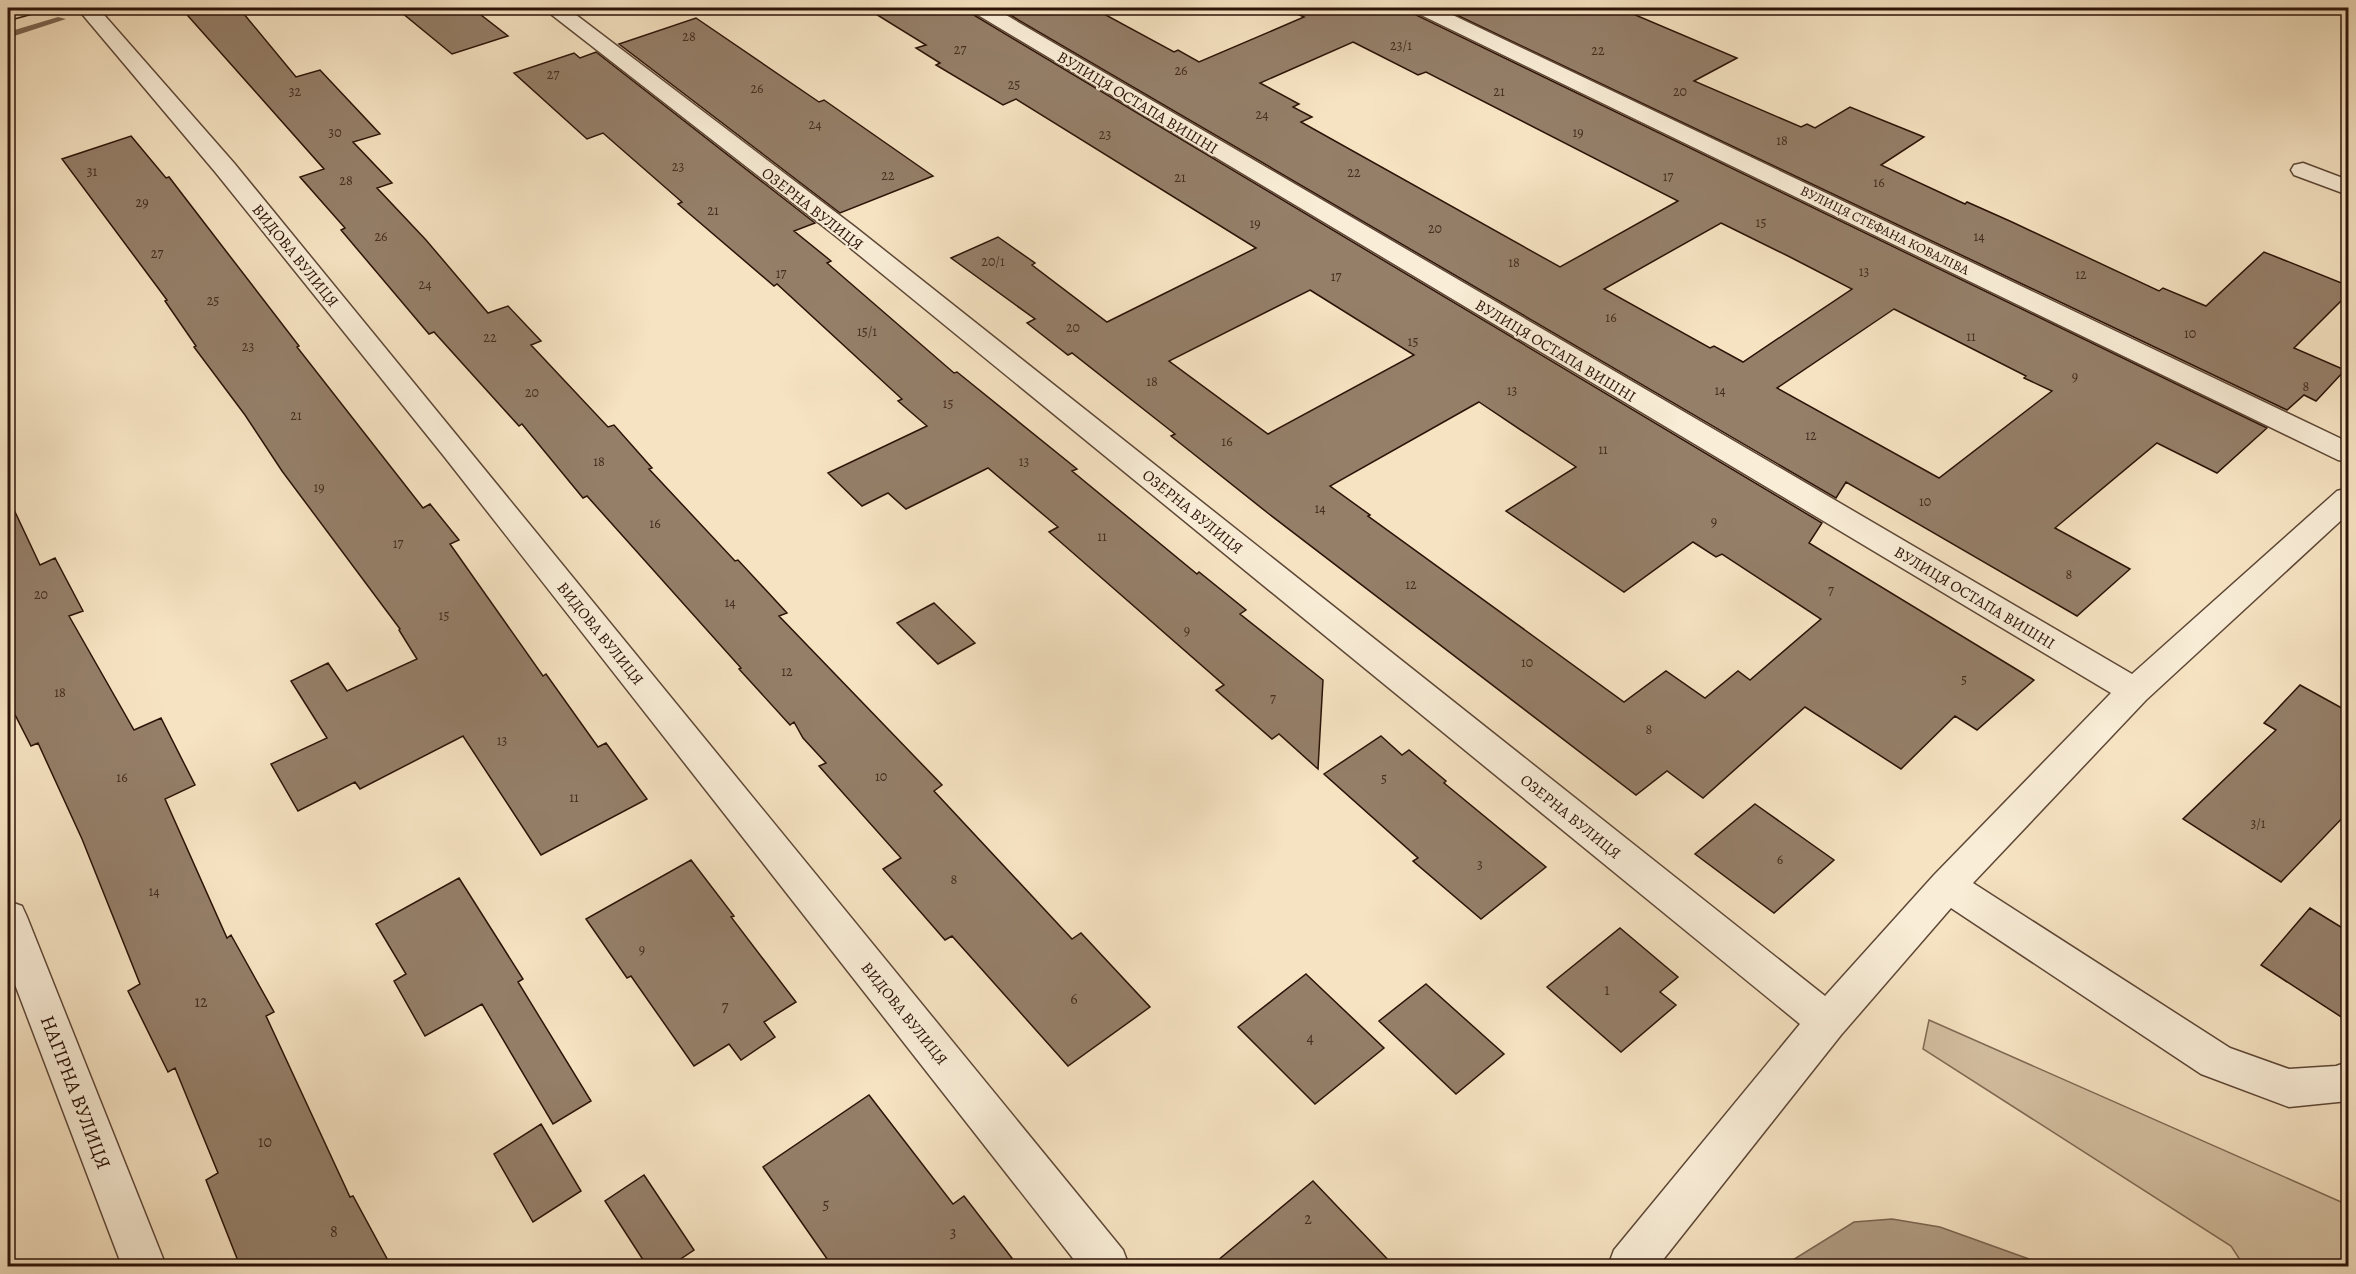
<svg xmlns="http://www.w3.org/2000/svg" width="2356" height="1274" font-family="Alegreya,serif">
<rect width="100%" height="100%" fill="#f6e3c2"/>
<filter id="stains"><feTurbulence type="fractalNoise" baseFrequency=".00333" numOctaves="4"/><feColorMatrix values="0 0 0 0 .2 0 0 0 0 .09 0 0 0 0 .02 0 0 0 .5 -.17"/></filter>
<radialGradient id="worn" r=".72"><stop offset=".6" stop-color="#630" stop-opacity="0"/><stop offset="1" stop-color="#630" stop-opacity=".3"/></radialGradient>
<!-- green -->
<path fill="#d4c0a2" stroke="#806a55" stroke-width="1.5" d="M 1929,1020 L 2348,1205 L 2348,1266 L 2244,1266 L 2231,1246 L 1923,1049 Z"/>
<!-- water -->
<path fill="#b19c83" stroke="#7c6552" stroke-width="1.5" d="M 1892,1219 L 1940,1227 L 2029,1259 L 2039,1266 L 1783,1266 L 1854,1222 Z"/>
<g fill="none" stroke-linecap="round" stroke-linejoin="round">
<!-- stream -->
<path fill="#7c6552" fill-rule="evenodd" d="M 58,17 L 66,19 L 8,38 L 8,32 Z"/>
</g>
<!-- building -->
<path fill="#957f69" stroke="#2c1308" stroke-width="1.5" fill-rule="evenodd" d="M 181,8 L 239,8 L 296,77 L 320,70 L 380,134 L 353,142 L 392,183 L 377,188 L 426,240 L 488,313 L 508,306 L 541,341 L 531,345 L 608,427 L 614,425 L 652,468 L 649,469 L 735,561 L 738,560 L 787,613 L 779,616 L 942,785 L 934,791 L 1072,939 L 1081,933 L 1150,1007 L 1068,1066 L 952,936 L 945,940 L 883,869 L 901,858 L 819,766 L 826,763 L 803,738 L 794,722 L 790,725 L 739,669 L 741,668 L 587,496 L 583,498 L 522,424 L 519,426 L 434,332 L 429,334 L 341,230 L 345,228 L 300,177 L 324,169 Z
M 396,8 L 472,8 L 508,36 L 452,54 Z
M 866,8 L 968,8 L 972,14 L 1822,523 L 1809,543 L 2034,680 L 1977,730 L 1955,716 L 1901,769 L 1805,707 L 1703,798 L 1667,771 L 1636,795 L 1269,514 L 1171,436 L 1175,434 L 1072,353 L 1068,355 L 1027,323 L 1035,319 L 951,258 L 998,237 L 1035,263 L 1032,265 L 1107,322 L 1256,248 L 1016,99 L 1003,105 L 936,65 L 940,63 L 916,48 L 926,45 ZM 1310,290 L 1414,355 L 1268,434 L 1169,361 ZM 1479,402 L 1576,467 L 1506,511 L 1624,592 L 1693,542 L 1716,557 L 1722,554 L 1821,619 L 1750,680 L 1738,671 L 1705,698 L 1666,671 L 1624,702 L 1368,516 L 1370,515 L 1330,486 Z
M 998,8 L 1093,8 L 1174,52 L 1178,50 L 1199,62 L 1304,17 L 1284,8 L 1409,8 L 1414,14 L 2267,428 L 2217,473 L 2157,443 L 2055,528 L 2130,569 L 2077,616 L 1846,482 L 1836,498 ZM 1353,42 L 1418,75 L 1426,72 L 1678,201 L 1560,267 L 1301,122 L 1312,117 L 1293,107 L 1299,104 L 1260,83 ZM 1721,223 L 1788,256 L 1852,289 L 1743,362 L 1714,346 L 1710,348 L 1604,289 ZM 1894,309 L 2026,376 L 2024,378 L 2052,391 L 1939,478 L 1777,388 Z
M 1442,8 L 1619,8 L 1737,58 L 1694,81 L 1801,127 L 1807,124 L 1815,128 L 1850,107 L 1924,137 L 1881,165 L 1965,204 L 1967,202 L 2012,222 L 2159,291 L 2163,288 L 2206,306 L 2264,252 L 2349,286 L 2349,293 L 2294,348 L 2345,370 L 2316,401 L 2304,395 L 2287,410 Z
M 696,18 L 819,102 L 824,100 L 933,176 L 840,213 L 619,44 Z
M 596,52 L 815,223 L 794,231 L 831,261 L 827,263 L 954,373 L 957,372 L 1077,469 L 1072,471 L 1197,574 L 1199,572 L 1246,610 L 1240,614 L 1323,680 L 1318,769 L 1279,734 L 1272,739 L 1216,690 L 1224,685 L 1049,532 L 1058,527 L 988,468 L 906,509 L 888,493 L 862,506 L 828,473 L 927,426 L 898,401 L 902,399 L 777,284 L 774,286 L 678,204 L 682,202 L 603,133 L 587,139 L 514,73 L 574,53 L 580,58 Z
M 131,136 L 166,178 L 169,177 L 299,346 L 297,347 L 423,508 L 430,504 L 459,540 L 450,544 L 543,676 L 546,674 L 598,747 L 606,743 L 647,799 L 541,855 L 463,736 L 360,789 L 355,782 L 298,811 L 271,764 L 327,738 L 291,681 L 328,663 L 347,691 L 417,659 L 399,630 L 400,629 L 282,471 L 245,415 L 194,347 L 196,346 L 165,301 L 167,300 L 62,159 Z
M 8,497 L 40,565 L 55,558 L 83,611 L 69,616 L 134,730 L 161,718 L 195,785 L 165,799 L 227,938 L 231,935 L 274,1012 L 266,1016 L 350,1197 L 353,1196 L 391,1266 L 240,1266 L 206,1180 L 218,1173 L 175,1068 L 168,1072 L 128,991 L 140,984 L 82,839 L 38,743 L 31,746 L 8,701 Z
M 934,603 L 975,643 L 938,664 L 897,623 Z
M 2300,685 L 2349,712 L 2349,811 L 2281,882 L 2183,819 L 2276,730 L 2264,723 Z
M 1381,736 L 1402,755 L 1409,750 L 1446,781 L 1444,783 L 1546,867 L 1481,919 L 1413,861 L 1418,858 L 1324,774 Z
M 1755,804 L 1834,860 L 1774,913 L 1695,854 Z
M 691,860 L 734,916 L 731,917 L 796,1002 L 764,1022 L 775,1037 L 741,1060 L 729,1044 L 694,1066 L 631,976 L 627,978 L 586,919 Z
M 459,878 L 523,979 L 518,982 L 591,1101 L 553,1124 L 482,1004 L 425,1036 L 394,981 L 406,974 L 376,924 Z
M 2310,908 L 2349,932 L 2349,1022 L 2261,965 Z
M 1620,928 L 1678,977 L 1660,992 L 1676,1005 L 1621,1052 L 1547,987 Z
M 1306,974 L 1384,1048 L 1315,1104 L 1238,1027 Z
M 1426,984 L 1504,1054 L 1456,1094 L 1379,1021 Z
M 869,1095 L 953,1204 L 964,1196 L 1018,1266 L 832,1266 L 763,1167 Z
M 541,1124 L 581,1191 L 533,1222 L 494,1154 Z
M 644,1175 L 694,1250 L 670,1266 L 647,1266 L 605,1201 Z
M 1313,1181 L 1394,1266 L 1211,1266 Z"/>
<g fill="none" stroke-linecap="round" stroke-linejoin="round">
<!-- minor casing -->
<g stroke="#5e4736" stroke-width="3">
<path id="minor" d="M 77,8 L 98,8 L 234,163 L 1123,1250 L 1129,1266 L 1079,1266 L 443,455 L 216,173 Z
M 543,8 L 567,8 L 855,227 L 1825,996 L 1934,875 L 2111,693 L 973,12 L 970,8 L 994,8 L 2132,674 L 2337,491 L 2348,488 L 2348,514 L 2146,700 L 1973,883 L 2230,1048 L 2289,1069 L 2336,1066 L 2348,1062 L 2348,1101 L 2289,1107 L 2201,1074 L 1951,908 L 1841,1035 L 1658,1266 L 1608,1266 L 1614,1250 L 1800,1024 L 837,237 Z
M 1411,8 L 1438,8 L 2348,442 L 2348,462 L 2338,460 L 1415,12 Z
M 2303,163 L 2348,180 L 2348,195 L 2294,175 L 2291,170 L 2294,165 Z
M 8,901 L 22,906 L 27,917 L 166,1266 L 122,1266 L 8,966 Z"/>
</g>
<!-- major casing -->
<g stroke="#2c1308" stroke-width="3">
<path id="major" d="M 8,8 L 41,8 L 37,12 L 8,20 Z"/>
</g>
<!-- minor -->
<use href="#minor" fill="#f9edd7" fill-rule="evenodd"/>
<!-- major -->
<use href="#major" fill="#f6e3c2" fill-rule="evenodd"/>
</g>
<g text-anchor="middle" stroke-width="4.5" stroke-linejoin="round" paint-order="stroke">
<!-- number labels -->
<g font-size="14" fill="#462e20">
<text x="689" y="41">28</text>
<text x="1401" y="50">23/1</text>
<text x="960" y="54">27</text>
<text x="1598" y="55">22</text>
<text x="1181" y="75">26</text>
<text x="553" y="79">27</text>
<text x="1014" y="89">25</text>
<text x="757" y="93">26</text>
<text x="295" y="96">32</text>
<text x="1499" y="96">21</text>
<text x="1680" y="96">20</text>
<text x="1262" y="119">24</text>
<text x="815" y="129">24</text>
<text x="335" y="137">30</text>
<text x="1578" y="137">19</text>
<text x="1105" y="139">23</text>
<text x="1782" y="145">18</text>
<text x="678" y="171">23</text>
<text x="92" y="176">31</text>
<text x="1354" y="177">22</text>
<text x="888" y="180">22</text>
<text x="1668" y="181">17</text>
<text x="1180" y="182">21</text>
<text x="346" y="185">28</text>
<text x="1879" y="187">16</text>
<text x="142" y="207">29</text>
<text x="713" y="215">21</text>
<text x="1761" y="227">15</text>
<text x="1255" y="228">19</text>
<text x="1435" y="233">20</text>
<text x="381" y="241">26</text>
<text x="1979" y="241">14</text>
<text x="157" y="258">27</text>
<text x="993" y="266">20/1</text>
<text x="1514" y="267">18</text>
<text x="1864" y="276">13</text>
<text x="781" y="278">17</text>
<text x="2081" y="279">12</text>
<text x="1336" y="281">17</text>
<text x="425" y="289">24</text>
<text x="213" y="305">25</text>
<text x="1611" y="322">16</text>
<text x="1073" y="332">20</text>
<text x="867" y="336">15/1</text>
<text x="2190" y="338">10</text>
<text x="1971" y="341">11</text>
<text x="490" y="342">22</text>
<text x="1413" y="346">15</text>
<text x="248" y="351">23</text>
<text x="2075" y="381">9</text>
<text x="1152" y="386">18</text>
<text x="2306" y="391">8</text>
<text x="1512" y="395">13</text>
<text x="1720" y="395">14</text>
<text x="532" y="397">20</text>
<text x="948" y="408">15</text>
<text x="296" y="420">21</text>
<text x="1811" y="440">12</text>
<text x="1227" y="446">16</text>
<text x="1603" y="454">11</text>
<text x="599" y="466">18</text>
<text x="1024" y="466">13</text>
<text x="319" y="492">19</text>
<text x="1925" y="506">10</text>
<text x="1320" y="513">14</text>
<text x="1714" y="526">9</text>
<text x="655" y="528">16</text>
<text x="1102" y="541">11</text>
<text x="398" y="548">17</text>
<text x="2069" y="579">8</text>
<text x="1411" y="589">12</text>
<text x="1831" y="595">7</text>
<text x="41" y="599">20</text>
<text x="730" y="607">14</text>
<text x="444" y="620">15</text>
<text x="1187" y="635">9</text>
<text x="1527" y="667">10</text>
<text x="787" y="676">12</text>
<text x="1964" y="684">5</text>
<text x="60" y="697">18</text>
<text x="1273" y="703">7</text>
<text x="1649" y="734">8</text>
<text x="502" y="745">13</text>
<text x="881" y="781">10</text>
<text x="122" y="782">16</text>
<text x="1384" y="783">5</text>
<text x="574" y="802">11</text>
<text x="2258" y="828">3/1</text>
<text x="1780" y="864">6</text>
<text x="1480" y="869">3</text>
<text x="954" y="884">8</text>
<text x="154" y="896">14</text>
<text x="642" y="954">9</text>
</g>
<!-- far-street labels -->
<g font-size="14" fill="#2c1308" stroke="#f9edd7">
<text transform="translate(1885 230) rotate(26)" y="5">ВУЛИЦЯ СТЕФАНА КОВАЛІВА</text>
</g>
<!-- street labels -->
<g font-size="16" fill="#2c1308" stroke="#f9edd7">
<text transform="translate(1138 102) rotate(31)" y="6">ВУЛИЦЯ ОСТАПА ВИШНІ</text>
<text transform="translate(813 208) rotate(38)" y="6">ОЗЕРНА ВУЛИЦЯ</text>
<text transform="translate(296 255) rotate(51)" y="6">ВИДОВА ВУЛИЦЯ</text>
<text transform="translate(1556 350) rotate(31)" y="6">ВУЛИЦЯ ОСТАПА ВИШНІ</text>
<text transform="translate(1193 511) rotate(39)" y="6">ОЗЕРНА ВУЛИЦЯ</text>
<text transform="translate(1975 597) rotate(31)" y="6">ВУЛИЦЯ ОСТАПА ВИШНІ</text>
<text transform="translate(601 633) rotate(51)" y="6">ВИДОВА ВУЛИЦЯ</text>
<text transform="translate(1571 816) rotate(39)" y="6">ОЗЕРНА ВУЛИЦЯ</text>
<text transform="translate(905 1013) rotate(51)" y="6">ВИДОВА ВУЛИЦЯ</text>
</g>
<!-- near-number labels -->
<g font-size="16" fill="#462e20">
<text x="1607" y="995">1</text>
<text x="1074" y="1004">6</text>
<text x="201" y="1007">12</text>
<text x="725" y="1011">7</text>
<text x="1310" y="1043">4</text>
<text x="265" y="1147">10</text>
<text x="826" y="1209">5</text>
<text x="1308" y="1224">2</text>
<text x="334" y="1237">8</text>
<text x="953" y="1237">3</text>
</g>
<!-- near-street labels -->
<g font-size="20" fill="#2c1308" stroke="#f9edd7">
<text transform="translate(76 1092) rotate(69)" y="7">НАГІРНА ВУЛИЦЯ</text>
</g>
</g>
<!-- margin -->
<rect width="2356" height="1274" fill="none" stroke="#f6e3c2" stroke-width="30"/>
<rect x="9" y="9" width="2338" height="1256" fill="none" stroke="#2c1308" stroke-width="3"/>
<rect x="15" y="15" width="2326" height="1244" fill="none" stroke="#2c1308" stroke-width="1.5"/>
<rect width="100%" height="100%" filter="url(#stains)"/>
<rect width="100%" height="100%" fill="url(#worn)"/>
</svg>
